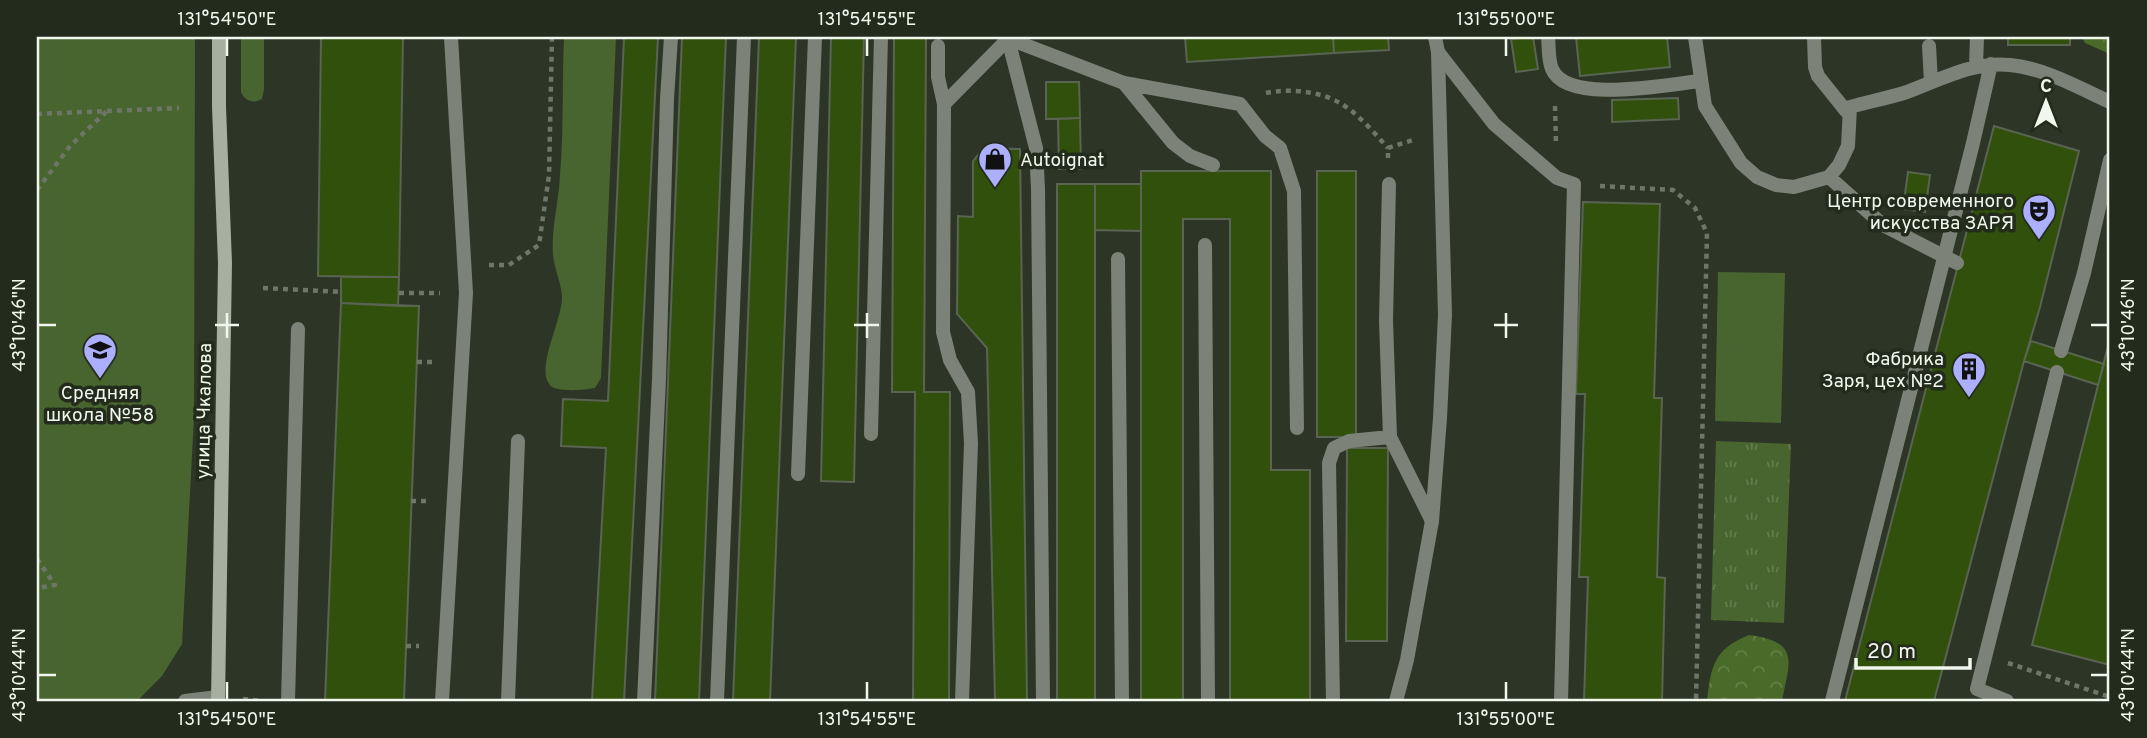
<svg xmlns="http://www.w3.org/2000/svg" width="2147" height="738" font-family="Overpass,sans-serif">
<defs>
<pattern id="forest-crowns" width="20" height="18" patternUnits="userSpaceOnUse" patternTransform="scale(1.75)"><rect width="20" height="18" fill="#496a29"/><path d="M2 6a3 3 0 1 1 6 0M12 15a3 3 0 1 1 6 0" fill="none" stroke="#648048"/></pattern>
<pattern id="park-tufts" width="24" height="20" patternUnits="userSpaceOnUse" patternTransform="scale(1.75)"><rect width="24" height="20" fill="#486530"/><path d="M3 7l-1-3M5 7V3M7 7l1-3M15 17l-1-3M17 17v-4M19 17l1-3" fill="none" stroke="#637c4e"/></pattern>
</defs>
<rect width="100%" height="100%" fill="#2d3626"/>
<!-- grass -->
<path fill="#486530" d="M 37,37 L 195,37 L 194,417 L 182,644 L 162,676 L 137,701 L 37,701 Z
M 241,37 L 264,37 L 264,89 L 262,99 C 253,104 245,101 241,92 Z
M 564,37 L 616,37 L 601,378 L 595,388 C 585,390 554,393 549,384 C 536,366 563,319 562,296 C 561,282 554,268 553,254 C 551,231 559,200 560,175 C 564,129 562,83 564,37 Z
M 1718,272 L 1785,273 L 1781,423 L 1715,421 Z"/>
<!-- forest -->
<path fill="url(#forest-crowns)" d="M 2082,37 L 2110,37 L 2110,54 L 2085,43 Z
M 1749,635 C 1800,642 1790,660 1782,701 L 1707,701 C 1711,666 1714,649 1749,635 Z"/>
<!-- park -->
<path fill="url(#park-tufts)" d="M 1716,441 L 1791,444 L 1784,623 L 1711,620 Z"/>
<!-- building -->
<path fill="#31500c" stroke="#596452" stroke-width="2" d="M 321,37 L 403,37 L 399,277 L 318,276 Z
M 624,37 L 658,37 L 624,701 L 592,701 L 606,448 L 561,446 L 563,399 L 608,401 Z
M 682,37 L 726,37 L 699,701 L 655,701 Z
M 759,37 L 796,37 L 770,701 L 733,701 Z
M 831,37 L 864,37 L 854,482 L 821,481 Z
M 894,37 L 926,37 L 924,392 L 950,392 L 949,701 L 913,701 L 915,392 L 892,392 Z
M 1185,37 L 1333,37 L 1334,53 L 1187,62 Z
M 1333,37 L 1388,37 L 1389,50 L 1334,53 Z
M 1533,37 L 1538,69 L 1516,72 L 1511,39 Z
M 1576,37 L 1667,37 L 1670,67 L 1580,76 Z
M 2008,37 L 2070,37 L 2070,45 L 2008,45 Z
M 1046,82 L 1079,82 L 1080,118 L 1046,119 Z
M 1678,98 L 1679,119 L 1612,122 L 1612,100 Z
M 1080,118 L 1081,169 L 1059,169 L 1058,119 Z
M 1994,126 L 2079,151 L 2040,307 L 2024,361 L 1934,701 L 1845,701 Z
M 984,148 L 1020,149 L 1027,701 L 995,701 L 987,348 L 957,314 L 958,216 L 973,217 L 973,161 Z
M 1141,171 L 1271,171 L 1271,470 L 1310,470 L 1310,701 L 1230,701 L 1230,219 L 1183,219 L 1183,701 L 1141,701 Z
M 1317,171 L 1356,171 L 1356,437 L 1317,437 Z
M 1908,172 L 1930,175 L 1925,212 L 1903,209 Z
M 1057,184 L 1095,184 L 1095,701 L 1057,701 Z
M 1095,184 L 1141,184 L 1141,231 L 1095,230 Z
M 1583,202 L 1660,204 L 1654,398 L 1662,398 L 1657,577 L 1665,578 L 1662,701 L 1584,701 L 1588,577 L 1579,577 L 1585,394 L 1576,394 Z
M 341,277 L 399,277 L 398,306 L 341,303 Z
M 341,303 L 419,306 L 404,701 L 325,701 Z
M 2031,341 L 2104,364 L 2098,385 L 2024,361 Z
M 2108,346 L 2110,346 L 2110,665 L 2032,645 Z
M 1347,448 L 1388,448 L 1387,641 L 1346,641 Z"/>
<g fill="none" stroke-linecap="round" stroke-linejoin="round">
<!-- path -->
<path stroke="#6e7668" stroke-width="4.5" stroke-dasharray="5 5" stroke-linecap="butt" d="M 1266,93 C 1289,88 1319,91 1340,103 C 1359,114 1374,133 1388,148
M 1555,106 L 1556,143
M 37,114 L 179,108
M 1388,158 L 1388,148 L 1413,140
M 1600,186 L 1673,190 L 1695,208 L 1707,233 L 1696,701
M 37,190 L 70,146 L 107,111
M 489,265 L 509,265 L 539,245 L 549,175 L 552,37
M 263,288 L 341,292
M 399,293 L 440,293
M 417,362 L 437,362
M 411,501 L 428,501
M 37,559 L 55,585 L 37,588
M 406,646 L 419,646
M 2008,663 L 2110,697
M 243,699 L 262,701"/>
<!-- lane -->
<path stroke="#7d8279" stroke-width="14" d="M 1004,37 L 1124,83 L 1240,104 L 1265,136 L 1280,148 L 1294,191 L 1297,428
M 1548,37 C 1549,46 1548,60 1552,69 C 1567,105 1669,84 1701,81
M 1695,37 L 1705,106 L 1741,163 L 1757,177 L 1776,185 L 1794,187 L 1829,177 L 1839,165 L 1848,146 L 1850,107
M 1814,37 L 1815,67 L 1818,76 L 1846,111 L 1850,107 C 1868,102 1888,98 1907,92 C 1940,80 1973,61 2010,65 C 2044,68 2079,88 2110,102
M 938,46 L 938,77 L 944,104
M 1929,46 L 1931,82
M 1438,52 L 1494,124 L 1557,178 L 1574,184 L 1561,701
M 1976,66 L 1977,37
M 1124,83 L 1173,143 L 1190,156 L 1213,165
M 1829,177 L 1883,225
M 1389,184 L 1386,321 L 1390,437 L 1432,521
M 1205,245 L 1208,701
M 1118,259 L 1122,701
M 2061,351 L 2084,273 L 2110,160
M 871,434 L 881,37
M 798,474 L 815,37
M 185,701 L 218,697
M 288,701 L 298,329
M 442,701 L 466,293 L 451,37
M 508,701 L 518,441
M 644,701 L 659,379 L 667,99 L 671,37
M 717,701 L 744,37
M 962,701 L 971,443 L 968,392 L 950,360 L 943,332 L 944,104 L 1008,39 L 1036,148 L 1038,189 L 1043,701
M 1333,701 L 1329,463 L 1334,448 L 1349,441 L 1390,437
M 1832,701 L 1973,143 L 1991,64
M 2007,701 L 1977,689 L 2057,372"/>
<!-- street -->
<path stroke="#7d8279" stroke-width="14" d="M 1396,701 L 1407,660 L 1432,521 L 1440,418 L 1445,315 L 1438,52 L 1435,37"/>
<!-- secondary -->
<path stroke="#a7afa1" stroke-width="14" d="M 218,701 L 225,263 L 219,107 L 219,37"/>
<!-- lane-bridge -->
<path stroke="#7d8279" stroke-width="14" d="M 1883,225 L 1957,263"/>
</g>
<!-- ticks -->
<path fill="none" stroke="#f1f7ed" stroke-width="2.5" d="M 227,38 L 227,56M 867,38 L 867,56M 1506,38 L 1506,56M 227,313 L 227,338M 867,313 L 867,338M 1506,313 L 1506,338M 38,325 L 56,325M 215,325 L 239,325M 854,325 L 879,325M 1494,325 L 1518,325M 2091,325 L 2108,325M 38,675 L 56,675M 2091,675 L 2108,675M 227,682 L 227,700M 867,682 L 867,700M 1506,682 L 1506,700"/>
<!-- icons -->
<defs>
<g id="shop-pin" transform="scale(1.75)"><path d="M0 17L-7.5 6A9.5 9.5 0 1 1 7.5 6Z" fill="#acaffb" stroke="#232c1c"/><path d="M-5-2.5h2.3a2.7 3.5 0 0 1 5.4 0H5L5.5 6h-11ZM-1.5-2.5h3a1.5 2.3 0 0 0-3 0Z" fill="#111"/></g>
<g id="theatre-pin" transform="scale(1.75)"><path d="M0 17L-7.5 6A9.5 9.5 0 1 1 7.5 6Z" fill="#acaffb" stroke="#232c1c"/><path d="M-5-5.5Q0-4 5-5.5V0Q5 5 0 6Q-5 5-5 0ZM-3.3-2.5H-1v1.5H-3.3ZM1-2.5H3.3v1.5H1ZM-2.8 1Q0 5.5 2.8 1Z" fill="#111"/></g>
<g id="school-pin" transform="scale(1.75)"><path d="M0 17L-7.5 6A9.5 9.5 0 1 1 7.5 6Z" fill="#acaffb" stroke="#232c1c"/><path d="M0-5L7-2L0 1L-7-2ZM-4 1L0 2.5L4 1V4Q0 6-4 4Z" fill="#111"/></g>
<g id="building-pin" transform="scale(1.75)"><path d="M0 17L-7.5 6A9.5 9.5 0 1 1 7.5 6Z" fill="#acaffb" stroke="#232c1c"/><path d="M-4-6H4V6H1V3H-1V6H-4ZM-2.5-4.3h1.7v1.8h-1.7ZM.8-4.3h1.7v1.8H.8ZM-2.5-1h1.7V.8h-1.7ZM.8-1h1.7V.8H.8Z" fill="#111"/></g>
</defs>
<g fill-rule="evenodd">
<use href="#shop-pin" x="995" y="159"/>
<use href="#theatre-pin" x="2039" y="211"/>
<use href="#school-pin" x="100" y="350"/>
<use href="#building-pin" x="1969" y="369"/>
</g>
<g text-anchor="middle" stroke-width="7" stroke-linejoin="round" paint-order="stroke">
<!-- poi labels -->
<g font-size="19" fill="#f1f7ed" stroke="#232c1c" text-anchor="end">
<text x="1020" y="166" text-anchor="start">Autoignat</text>
<text x="2014" y="207">Центр современного<tspan x="2014" dy="22">искусства ЗАРЯ</tspan></text>
<text x="1944" y="365">Фабрика<tspan x="1944" dy="22">Заря, цех №2</tspan></text>
<text x="100" y="399" text-anchor="middle">Средняя<tspan x="100" dy="22">школа №58</tspan></text>
</g>
<!-- street labels -->
<g font-size="19" fill="#f1f7ed" stroke="#232c1c">
<text transform="translate(203 411) rotate(-89)" y="7">улица Чкалова</text>
</g>
</g>
<!-- border -->
<rect width="2147" height="738" fill="none" stroke="#232c1c" stroke-width="77"/>
<!-- north arrow -->
<g transform="translate(2046 102)" stroke="#232c1c" stroke-width="5" paint-order="stroke">
<path d="M0-5L12 26L0 18L-12 26Z" fill="#f1f7ed"/>
<text y="-10" font-size="19" font-weight="bold" text-anchor="middle" fill="#f1f7ed">С</text>
</g>
<!-- scale -->
<path d="M1856 658v10h114v-10" fill="none" stroke="#f1f7ed" stroke-width="3.5"/>
<text x="1867" y="658" font-size="21" fill="#f1f7ed" stroke="#232c1c" stroke-width="5" paint-order="stroke">20 m</text>
<rect x="38" y="38" width="2070" height="662" fill="none" stroke="#f1f7ed" stroke-width="2.5"/>
<g font-size="18" text-anchor="middle" fill="#f1f7ed">
<text x="227" y="25">131°54'50"E</text>
<text x="867" y="25">131°54'55"E</text>
<text x="1506" y="25">131°55'00"E</text>
<text transform="translate(19 325) rotate(-90)" y="6">43°10'46"N</text>
<text transform="translate(2128 325) rotate(-90)" y="6">43°10'46"N</text>
<text transform="translate(19 675) rotate(-90)" y="6">43°10'44"N</text>
<text transform="translate(2128 675) rotate(-90)" y="6">43°10'44"N</text>
<text x="227" y="725">131°54'50"E</text>
<text x="867" y="725">131°54'55"E</text>
<text x="1506" y="725">131°55'00"E</text>
</g>
</svg>
